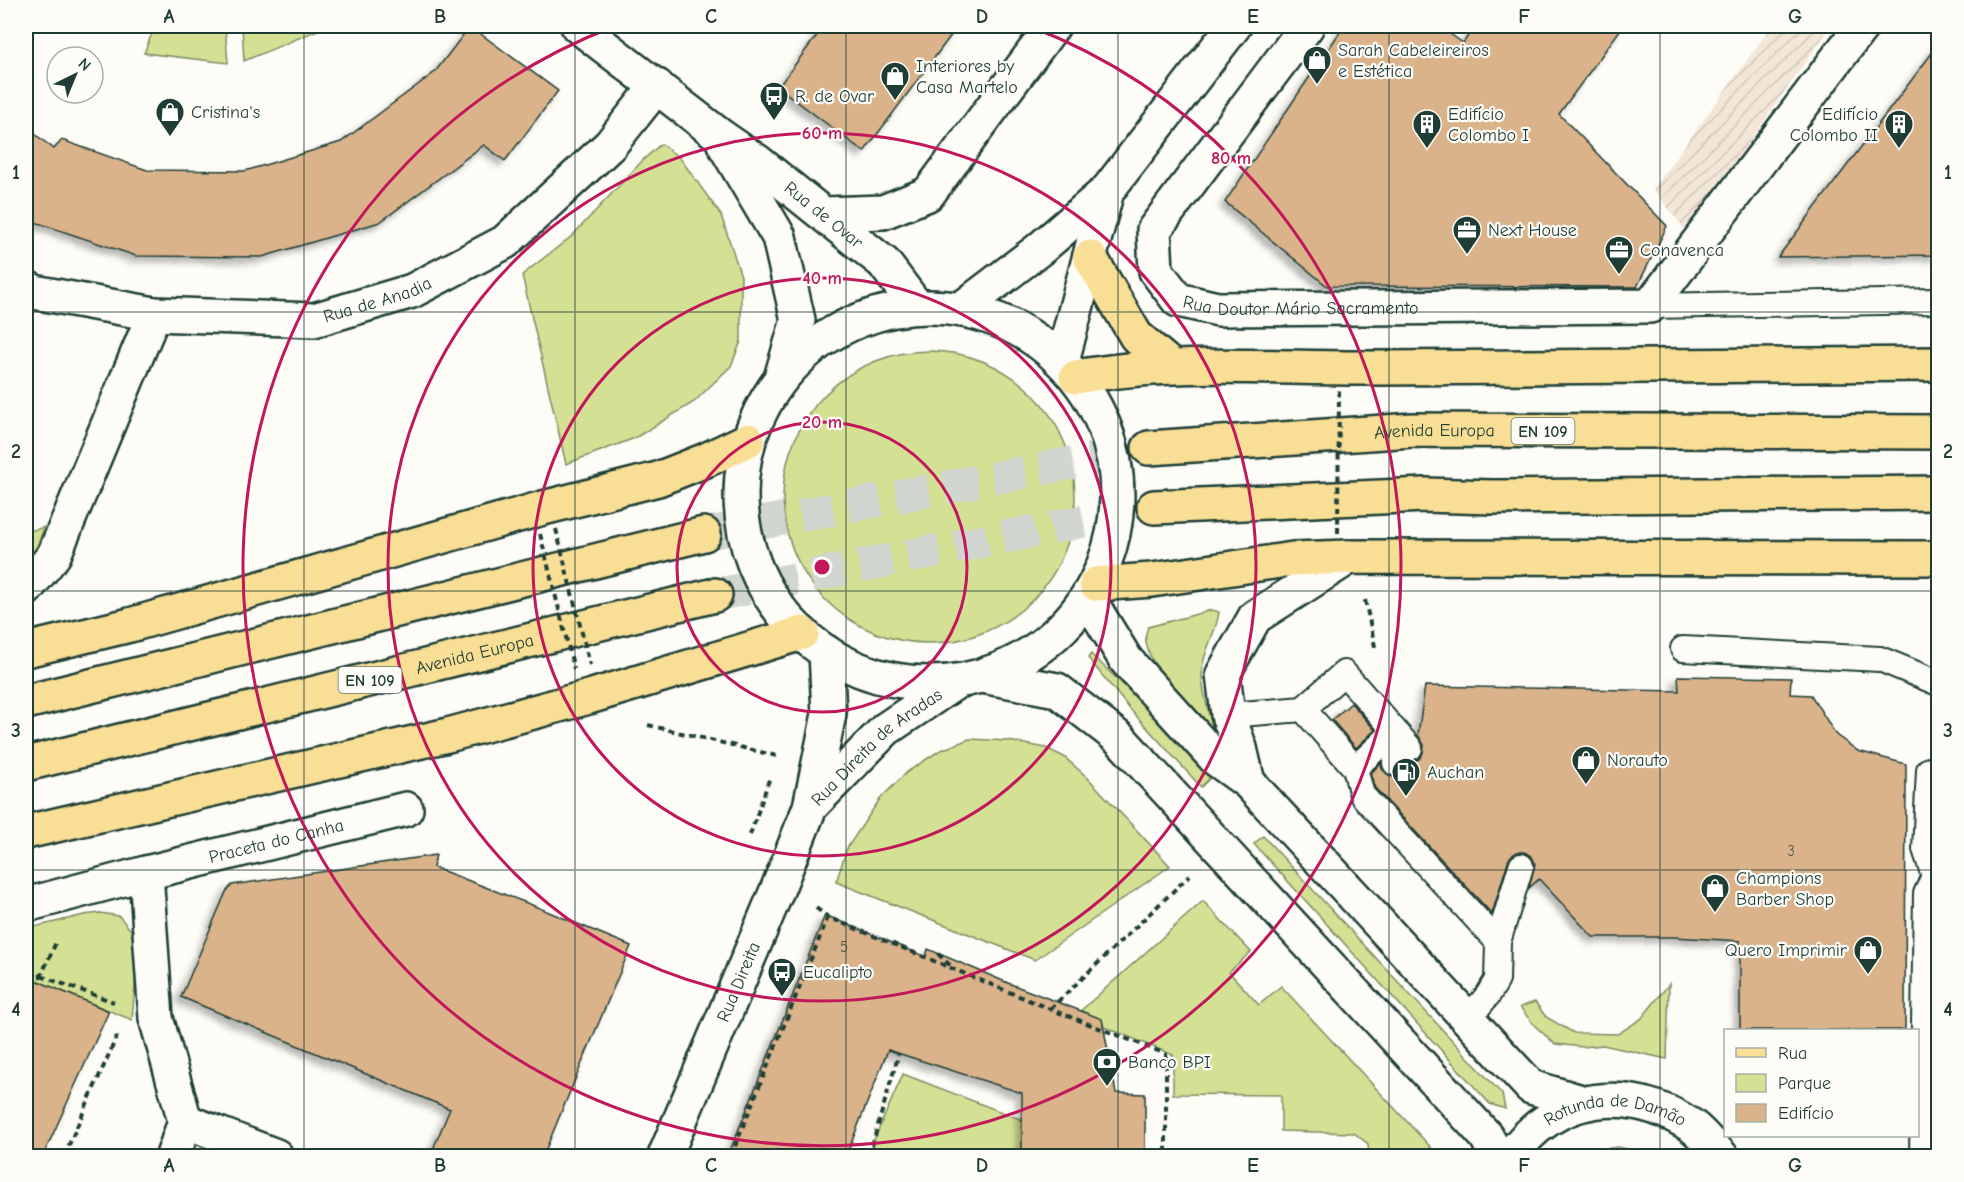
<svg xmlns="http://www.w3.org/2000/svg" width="1964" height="1182" font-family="'Comic Neue',sans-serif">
<defs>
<pattern id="industrial-furrows" width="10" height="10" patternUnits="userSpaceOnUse" patternTransform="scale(1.5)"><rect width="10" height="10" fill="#f2e6d7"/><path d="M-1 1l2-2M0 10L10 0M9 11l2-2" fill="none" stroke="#cfc6b9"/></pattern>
<filter id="shadow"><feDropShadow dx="-5.5" dy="5.5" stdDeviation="3" flood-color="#0004"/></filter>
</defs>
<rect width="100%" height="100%" fill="#fdfcf7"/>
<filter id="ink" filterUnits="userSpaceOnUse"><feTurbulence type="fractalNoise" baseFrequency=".0167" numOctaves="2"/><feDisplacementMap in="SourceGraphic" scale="12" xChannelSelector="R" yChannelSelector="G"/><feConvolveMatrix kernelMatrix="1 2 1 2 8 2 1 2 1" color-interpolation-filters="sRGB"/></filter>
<g filter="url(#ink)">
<!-- industrial -->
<path fill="url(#industrial-furrows)" d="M 1772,26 L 1831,26 L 1686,231 L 1653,189 Z"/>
<!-- green -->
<path fill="#d4e093" stroke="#7a8e64" stroke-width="1.5" d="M 155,26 L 225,26 L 228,63 L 144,53 Z
M 242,26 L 315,26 L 318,30 L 244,61 Z
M 661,144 L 680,158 L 721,215 L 741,276 L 741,341 L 731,366 L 694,402 L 635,438 L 566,464 L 522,275 L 572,236 L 644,159 Z
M783 497a146 146 0 1 1 292 0a146 146 0 1 1-292 0Z
M 44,527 L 35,552 L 26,565 L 26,532 Z
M 1212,610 L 1219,612 C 1217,632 1203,650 1202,671 C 1202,695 1211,719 1217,742 C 1198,719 1157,676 1148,650 C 1145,642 1145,634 1148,627 Z
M 1091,654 L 1139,700 L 1210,778 L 1201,787 L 1129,708 L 1088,658 Z
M 969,739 L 1009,741 L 1046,748 L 1064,757 L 1087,777 L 1170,866 L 1035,960 L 836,882 L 847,848 L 880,799 L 907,772 L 939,751 Z
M 1263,836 L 1502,1094 L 1505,1109 L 1490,1104 L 1254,844 Z
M 1203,901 L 1251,952 L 1229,972 L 1259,1005 L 1281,986 L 1437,1154 L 1435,1156 L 1369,1156 L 1368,1144 L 1354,1133 L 1281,1131 L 1281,1095 L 1173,1094 L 1173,1055 L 1076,1015 Z
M 100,913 L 119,916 L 134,934 L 138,952 L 132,1020 L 31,979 L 26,990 L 26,929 L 84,915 Z
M 1669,984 L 1667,1059 L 1603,1045 L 1583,1047 L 1555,1044 L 1535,1026 L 1520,1007 L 1535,1002 L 1546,1017 L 1574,1033 L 1618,1034 L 1641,1019 Z
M 903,1074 L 1043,1128 L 1041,1156 L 867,1156 Z
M 1618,1147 L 1642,1152 L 1650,1156 L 1581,1156 L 1594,1150 Z"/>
<!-- building -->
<path fill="#dab38b" stroke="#1f3d34" stroke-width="1.5" filter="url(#shadow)" d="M 470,26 L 558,91 L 505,161 L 484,145 L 380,222 L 262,257 L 136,256 L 26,219 L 26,127 L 54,149 L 62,140 L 147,170 L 245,171 L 341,142 L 435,72 Z
M 824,26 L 958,26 L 864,152 L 778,87 Z
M 1344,26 L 1439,26 L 1463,43 L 1475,26 L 1623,26 L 1559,114 L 1667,226 L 1637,287 L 1327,286 L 1225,202 Z
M 1938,45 L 1938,255 L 1778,257 Z
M 1678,676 L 1791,678 L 1790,694 L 1811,695 L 1836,735 L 1858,751 L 1906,764 L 1905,1030 L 1740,1030 L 1740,941 L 1674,937 L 1593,937 L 1539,879 L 1529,888 L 1535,863 L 1532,857 L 1525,852 L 1517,852 L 1511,856 L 1508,861 L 1492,914 L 1375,788 L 1371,773 L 1381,763 L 1382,769 L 1387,774 L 1392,777 L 1400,776 L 1406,771 L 1410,762 L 1419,759 L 1423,753 L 1424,745 L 1418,735 L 1425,686 L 1679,691 Z
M 1351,703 L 1375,730 L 1356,748 L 1332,720 Z
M 436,855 L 433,867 L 532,905 L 631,946 L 543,1156 L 430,1156 L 450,1109 L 181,997 L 226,892 L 232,885 Z
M 825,915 L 926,957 L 928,949 L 1008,983 L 1102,1019 L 1116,1093 L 1145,1094 L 1145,1156 L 1022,1156 L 1022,1093 L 888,1050 L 846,1156 L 728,1156 Z
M 26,976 L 109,1011 L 43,1156 L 26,1156 Z"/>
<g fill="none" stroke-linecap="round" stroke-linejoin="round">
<!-- primary-tunnel -->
<path stroke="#d1d6d0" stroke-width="33" stroke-dasharray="33 16" stroke-linecap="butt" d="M 704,534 L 1149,448
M 715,595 L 1154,507"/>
<!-- lane casing -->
<g stroke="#1f3d34" stroke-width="28">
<path id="lane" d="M 1650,306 L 1938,301
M 1683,649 L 1880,659 L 1938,683
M 1303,709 L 1344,673 L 1410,748
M 1228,715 L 1303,709 L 1355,768 L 1362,795 L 1498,942
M 1395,763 L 1399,736
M 1355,768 L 1395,731
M 1929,770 L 1925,849 L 1934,876
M 1468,1019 L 1488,995 L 1497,980 L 1498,942 L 1521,866
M 1922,1156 L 1926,894 L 1934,876 L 1938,873"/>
</g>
<!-- street casing -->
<g stroke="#1f3d34" stroke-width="38">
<g id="street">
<path id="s1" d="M 578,26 L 719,135 L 758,162 L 884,263 L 917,307"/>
<path id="s2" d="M 1307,26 L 1154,230 L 1156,271 L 1178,300 L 1218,309 L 1650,306 L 1862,26"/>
<path d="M 724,144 L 779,237 L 798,320 L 781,378"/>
<path d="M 824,214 L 883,212 L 928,194 L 1053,26"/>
<path id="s3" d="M 26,287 L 34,292 L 154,314 L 314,320 L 412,291 L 505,242 L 610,145 L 657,86"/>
<path d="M 26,589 L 54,555 L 154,314"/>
<path d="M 1088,598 L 1126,660 L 1216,759 L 1248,782 L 1531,1087 L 1585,1103"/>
<path d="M 982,676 L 1057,690 L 1120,739 L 1486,1136 L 1497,1156"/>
<path d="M 1248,782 L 1240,748 L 1228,715 L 1223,674 L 1255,617 L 1349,557"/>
<path id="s4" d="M 146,873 L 406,809"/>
<path d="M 26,905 L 146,873 L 156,1018 L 185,1121"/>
<path d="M 185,1121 L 276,1156"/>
<path d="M 173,1156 L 185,1121"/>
<path id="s5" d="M 1511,1156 C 1555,1093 1629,1084 1692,1126 C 1703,1134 1712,1147 1721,1156"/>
</g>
</g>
<!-- secondary casing -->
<g stroke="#1f3d34" stroke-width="38">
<g id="secondary">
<circle cx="929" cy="495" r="188"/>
<path d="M 961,309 L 1041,248 L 1107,191 L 1234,26"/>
<path d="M 1062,361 L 1107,191"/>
<path id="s6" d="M 810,807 L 886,729 L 956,682"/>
<path id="s7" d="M 665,1156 L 778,888 L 810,807 L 829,714 L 826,652"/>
</g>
</g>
<!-- primary casing -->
<g stroke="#1f3d34" stroke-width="38">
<g id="primary">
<path d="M 1090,257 L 1136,336 L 1171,366"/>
<path d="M 1076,377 C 1174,359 1275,369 1375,368 C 1563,367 1751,365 1938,364"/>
<path id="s8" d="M 1149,448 L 1413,430 L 1938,432"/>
<path d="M 1154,507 L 1425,495 L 1492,497 L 1938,493"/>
<path d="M 1096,584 L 1152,580 L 1293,559 L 1349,557 L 1938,558"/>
<path d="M 26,650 L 130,625 L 543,508 L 658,479 L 706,460 L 748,440"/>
<path d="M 26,702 L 704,534"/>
<path id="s9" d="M 26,764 L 715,595"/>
<path d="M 26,832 L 448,735 L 589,697 L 802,633"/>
</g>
</g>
<!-- path -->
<path stroke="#1f3d34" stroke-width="4" stroke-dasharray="6 4.5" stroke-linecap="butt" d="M 1365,600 L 1376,651
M 648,725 L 777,756
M 750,835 L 770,777
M 816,908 L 828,917 L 1050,1009 L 1166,1054 L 1166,1156
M 938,954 L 953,968
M 41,976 L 114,1002
M 26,990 L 31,978 L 41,976 L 57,940
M 1050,1009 L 1190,875
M 1166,1152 L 1192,1152
M 64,1156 L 117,1036
M 731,1156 L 828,917
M 869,1156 L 899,1053"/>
<!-- lane -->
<use href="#lane" stroke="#fdfcf7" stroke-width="24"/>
<!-- street -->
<use href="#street" stroke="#fdfcf7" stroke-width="33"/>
<!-- secondary -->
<use href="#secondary" stroke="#fdfcf7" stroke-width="33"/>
<!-- primary -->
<use href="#primary" stroke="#f9df96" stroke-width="33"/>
<!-- path-bridge -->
<path stroke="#1f3d34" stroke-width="4" stroke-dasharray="6 4.5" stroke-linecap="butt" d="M 556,529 L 590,665
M 1338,533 L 1339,390
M 540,534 L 574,669"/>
</g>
</g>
<!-- grid -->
<path fill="none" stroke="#1f3d34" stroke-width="1.5" stroke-opacity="0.55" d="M 304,26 L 304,1156M 575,26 L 575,1156M 846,26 L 846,1156M 1118,26 L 1118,1156M 1389,26 L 1389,1156M 1660,26 L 1660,1156M 26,312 L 1938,312M 26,591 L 1938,591M 26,870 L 1938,870"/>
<!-- distance rings -->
<g fill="none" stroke="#c2185b" stroke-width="3">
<circle cx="822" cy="567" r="145"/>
<circle cx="822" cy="567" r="289"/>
<circle cx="822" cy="567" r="434"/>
<path d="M1029 26A579 579 0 1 1 615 26"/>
</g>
<!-- icons -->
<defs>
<g id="shop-pin" transform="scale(1.5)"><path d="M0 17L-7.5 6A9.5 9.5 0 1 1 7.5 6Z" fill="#1f3d34" stroke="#fdfcf7"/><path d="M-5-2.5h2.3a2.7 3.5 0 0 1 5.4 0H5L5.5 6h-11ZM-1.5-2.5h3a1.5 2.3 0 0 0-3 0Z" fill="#fff"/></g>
<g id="bus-pin" transform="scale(1.5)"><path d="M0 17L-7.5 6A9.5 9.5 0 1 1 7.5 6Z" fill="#1f3d34" stroke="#fdfcf7"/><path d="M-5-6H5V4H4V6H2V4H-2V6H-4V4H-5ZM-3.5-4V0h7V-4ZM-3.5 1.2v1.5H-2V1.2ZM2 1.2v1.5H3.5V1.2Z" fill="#fff"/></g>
<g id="building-pin" transform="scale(1.5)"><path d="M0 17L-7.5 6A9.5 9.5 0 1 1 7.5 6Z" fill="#1f3d34" stroke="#fdfcf7"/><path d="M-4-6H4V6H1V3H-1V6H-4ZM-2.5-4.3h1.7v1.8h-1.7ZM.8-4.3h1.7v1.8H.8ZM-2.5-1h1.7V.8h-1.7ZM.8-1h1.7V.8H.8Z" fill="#fff"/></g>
<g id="office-pin" transform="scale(1.5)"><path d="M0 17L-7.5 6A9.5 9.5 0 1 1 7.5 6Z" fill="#1f3d34" stroke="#fdfcf7"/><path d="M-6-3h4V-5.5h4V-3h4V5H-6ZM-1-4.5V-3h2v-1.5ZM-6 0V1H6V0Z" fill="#fff"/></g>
<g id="fuel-pin" transform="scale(1.5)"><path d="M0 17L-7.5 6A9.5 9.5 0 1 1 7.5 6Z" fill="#1f3d34" stroke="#fdfcf7"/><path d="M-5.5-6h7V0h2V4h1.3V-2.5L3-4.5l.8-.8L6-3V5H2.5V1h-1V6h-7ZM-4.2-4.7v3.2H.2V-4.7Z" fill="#fff"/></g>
<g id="bank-pin" transform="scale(1.5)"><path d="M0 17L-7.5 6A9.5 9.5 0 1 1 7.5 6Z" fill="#1f3d34" stroke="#fdfcf7"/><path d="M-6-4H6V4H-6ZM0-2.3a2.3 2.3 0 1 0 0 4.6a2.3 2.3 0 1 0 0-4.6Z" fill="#fff"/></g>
</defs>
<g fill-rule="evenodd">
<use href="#shop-pin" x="1317" y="60"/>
<use href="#shop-pin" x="895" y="76"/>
<use href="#bus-pin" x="774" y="96"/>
<use href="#shop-pin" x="170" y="112"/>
<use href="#building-pin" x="1427" y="124"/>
<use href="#building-pin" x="1899" y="124"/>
<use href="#office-pin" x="1467" y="230"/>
<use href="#office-pin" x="1619" y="250"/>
<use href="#shop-pin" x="1586" y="760"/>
<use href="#fuel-pin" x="1406" y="772"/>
<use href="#shop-pin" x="1715" y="888"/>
<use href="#shop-pin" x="1868" y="950"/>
<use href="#bus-pin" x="782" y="972"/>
<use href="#bank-pin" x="1107" y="1062"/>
</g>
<g text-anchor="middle" stroke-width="4.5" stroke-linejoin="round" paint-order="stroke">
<!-- number labels -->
<g font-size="15" fill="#4e5a4a">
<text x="1791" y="856">3</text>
<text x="844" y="952">5</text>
</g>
<!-- shield labels -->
<g fill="#fdfcf7" stroke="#62766e" stroke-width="1.5">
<rect x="1511.5" y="418" width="63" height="26" rx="4.5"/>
<rect x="338.5" y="667" width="63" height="26" rx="4.5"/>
</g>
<g font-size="16" font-weight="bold" fill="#1f3d34">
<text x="1543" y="437">EN 109</text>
<text x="370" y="686">EN 109</text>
</g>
<!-- poi labels -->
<g font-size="18" fill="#1f3d34" stroke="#fdfcf7" text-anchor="start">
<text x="1338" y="56">Sarah Cabeleireiros<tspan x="1338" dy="21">e Estética</tspan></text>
<text x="916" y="72">Interiores by<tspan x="916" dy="21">Casa Martelo</tspan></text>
<text x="795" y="102">R. de Ovar</text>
<text x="191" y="118">Cristina's</text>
<text x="1448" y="120">Edifício<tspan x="1448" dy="21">Colombo I</tspan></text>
<text x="1878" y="120" text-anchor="end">Edifício<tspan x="1878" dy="21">Colombo II</tspan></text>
<text x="1488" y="236">Next House</text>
<text x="1640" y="256">Conavenca</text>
<text x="1607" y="766">Norauto</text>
<text x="1427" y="778">Auchan</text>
<text x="1736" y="884">Champions<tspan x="1736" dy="21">Barber Shop</tspan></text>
<text x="1847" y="956" text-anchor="end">Quero Imprimir</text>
<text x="803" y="978">Eucalipto</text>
<text x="1128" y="1068">Banco BPI</text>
</g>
<!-- street labels -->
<g font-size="18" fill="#1f3d34" stroke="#fdfcf7">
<text dy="6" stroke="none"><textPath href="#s1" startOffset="310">Rua de Ovar</textPath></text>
<text dy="6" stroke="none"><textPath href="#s3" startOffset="358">Rua de Anadia</textPath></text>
<text dy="6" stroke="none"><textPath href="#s2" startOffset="456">Rua Doutor Mário Sacramento</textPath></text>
<text dy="6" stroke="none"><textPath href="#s8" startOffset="286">Avenida Europa</textPath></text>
<text dy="6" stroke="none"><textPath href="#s9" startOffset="462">Avenida Europa</textPath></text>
<text dy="6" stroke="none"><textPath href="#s6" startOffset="90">Rua Direita de Aradas</textPath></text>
<text dy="6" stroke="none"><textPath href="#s4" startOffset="134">Praceta do Canha</textPath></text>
<text dy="6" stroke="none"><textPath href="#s7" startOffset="189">Rua Direita</textPath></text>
<text dy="6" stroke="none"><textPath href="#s5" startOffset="123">Rotunda de Damão</textPath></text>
</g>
</g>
<circle cx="822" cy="567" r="9" fill="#c2185b" stroke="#fdfcf7" stroke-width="3"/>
<g font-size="18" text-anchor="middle" font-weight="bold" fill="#c2185b" stroke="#fdfcf7" stroke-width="4.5" stroke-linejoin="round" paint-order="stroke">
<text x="822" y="139">60 m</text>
<text x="1231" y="164">80 m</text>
<text x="822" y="284">40 m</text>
<text x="822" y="428">20 m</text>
</g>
<!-- margin -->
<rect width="1964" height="1182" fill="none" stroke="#fdfcf7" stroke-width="66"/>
<!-- legend -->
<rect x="1724" y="1029" width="195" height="108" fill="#fdfcf7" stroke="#a4b0a9" stroke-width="1.5"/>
<rect x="1736" y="1048" width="30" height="9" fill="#f9df96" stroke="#a4b0a9" stroke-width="1.5"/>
<text x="1778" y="1059" font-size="18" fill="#1f3d34">Rua</text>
<rect x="1736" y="1074" width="30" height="18" fill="#d4e093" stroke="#a4b0a9" stroke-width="1.5"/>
<text x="1778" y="1089" font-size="18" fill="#1f3d34">Parque</text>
<rect x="1736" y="1104" width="30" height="18" fill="#dab38b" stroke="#a4b0a9" stroke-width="1.5"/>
<text x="1778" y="1119" font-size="18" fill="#1f3d34">Edifício</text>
<!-- north arrow -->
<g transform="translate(75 75) rotate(43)"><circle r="28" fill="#fdfcf7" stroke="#a4b0a9" stroke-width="1.5"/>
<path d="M0-4.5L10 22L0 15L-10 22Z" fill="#1f3d34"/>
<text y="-9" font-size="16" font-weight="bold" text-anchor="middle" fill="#1f3d34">N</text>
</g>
<rect x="33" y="33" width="1898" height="1116" fill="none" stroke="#1f3d34" stroke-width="2"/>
<g font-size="20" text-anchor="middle" font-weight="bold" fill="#1f3d34">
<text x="169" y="23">A</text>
<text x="440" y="23">B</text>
<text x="711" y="23">C</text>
<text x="982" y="23">D</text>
<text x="1253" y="23">E</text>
<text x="1524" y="23">F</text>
<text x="1795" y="23">G</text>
<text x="16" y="179">1</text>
<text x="1948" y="179">1</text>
<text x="16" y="458">2</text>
<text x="1948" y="458">2</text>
<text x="16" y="737">3</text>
<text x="1948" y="737">3</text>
<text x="16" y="1016">4</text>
<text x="1948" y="1016">4</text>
<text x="169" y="1172">A</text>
<text x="440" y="1172">B</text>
<text x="711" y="1172">C</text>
<text x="982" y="1172">D</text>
<text x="1253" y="1172">E</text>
<text x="1524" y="1172">F</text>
<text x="1795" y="1172">G</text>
</g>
</svg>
